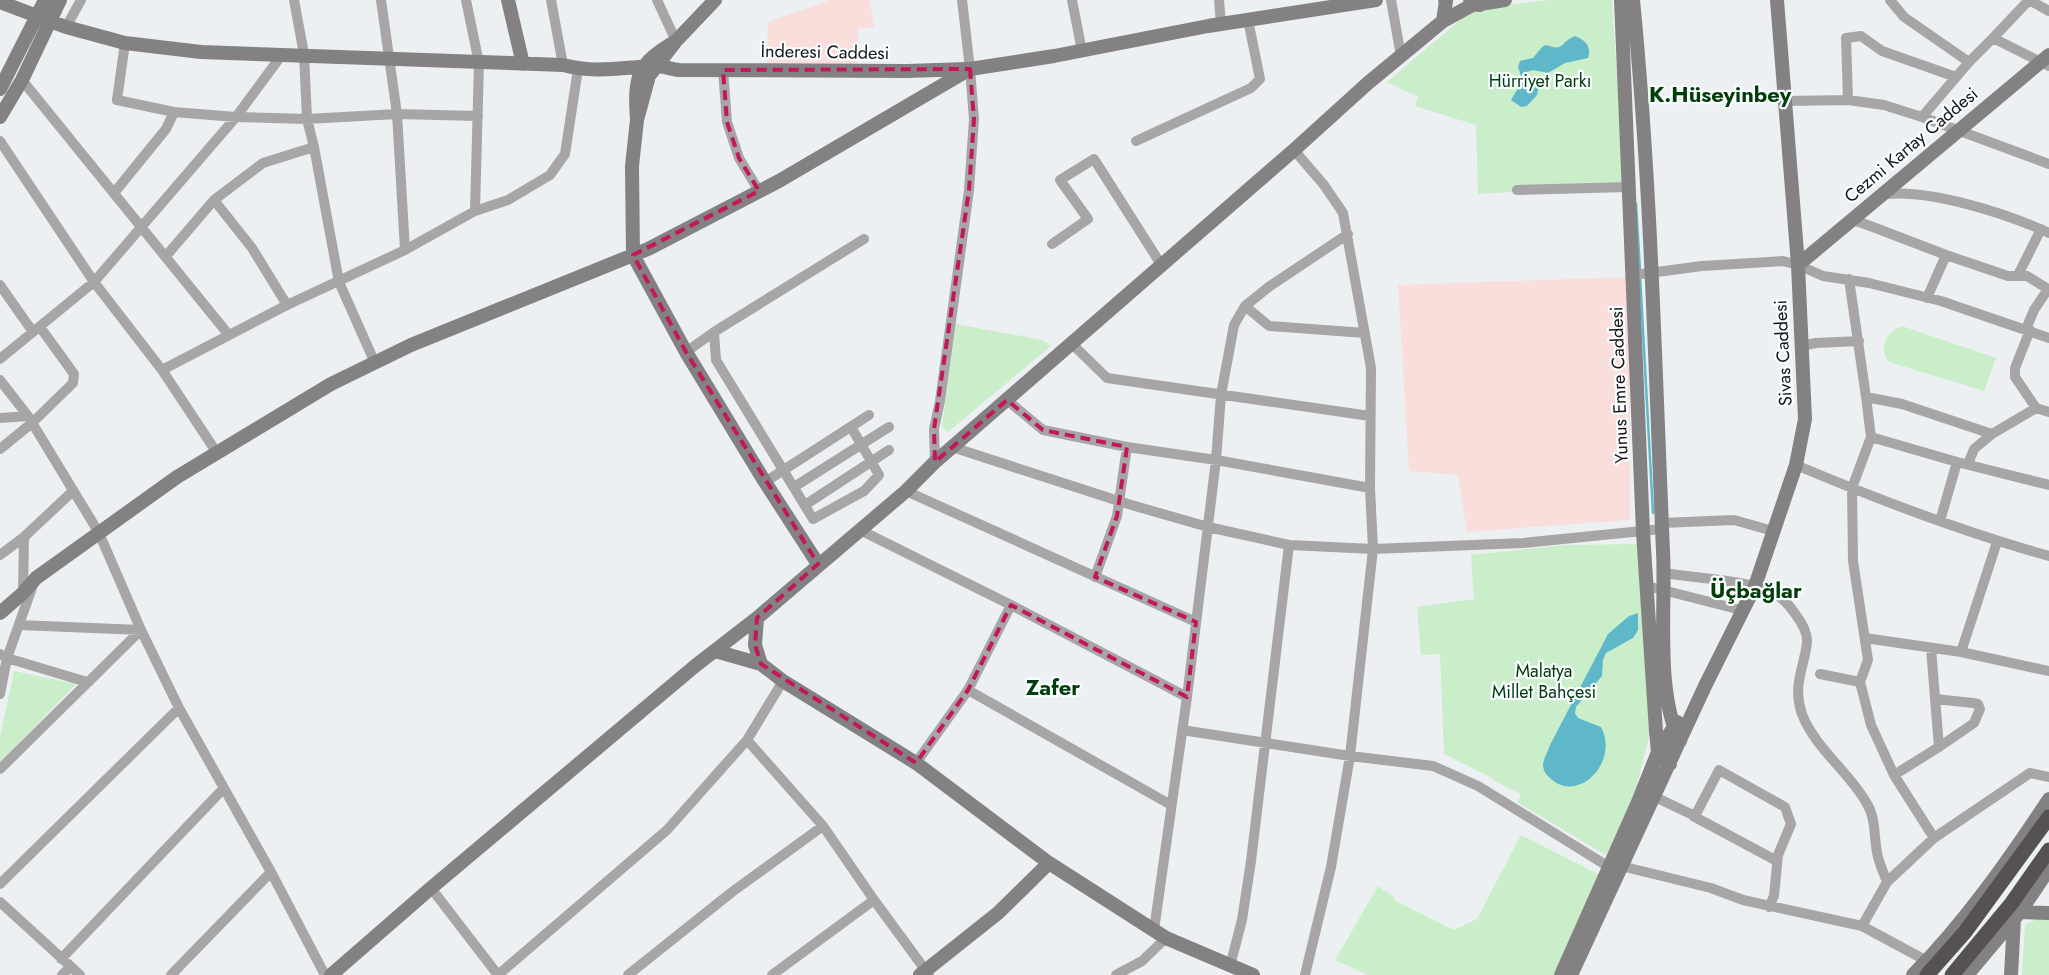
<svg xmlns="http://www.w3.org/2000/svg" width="2049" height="975" font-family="Jost,sans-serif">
<rect width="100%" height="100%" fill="#edf0f2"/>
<!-- education -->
<path fill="#f9dedb" d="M 830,0 L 869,0 L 875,27 L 858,29 L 858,68 L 767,64 L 768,22 Z
M 1630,277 L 1630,520 L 1467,532 L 1458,475 L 1409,471 L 1398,285 Z"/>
<!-- green -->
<path fill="#caedca" d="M 1550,0 L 1612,0 L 1624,185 L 1478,194 L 1476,125 L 1415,106 L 1418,97 L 1387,82 L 1473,9 Z
M 956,324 L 1043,340 L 1051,346 L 948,432 L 942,427 Z
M 1902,326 L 1996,358 L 1984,391 L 1889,362 C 1878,348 1886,332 1902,326 Z
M 1638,544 L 1651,729 L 1634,796 L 1622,826 L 1606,855 L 1517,802 L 1521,794 L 1493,780 L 1492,778 L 1444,754 L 1440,654 L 1421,655 L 1417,607 L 1474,599 L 1471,555 L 1565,545 Z
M 14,671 L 76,684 L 0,762 L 0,738 Z
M 1521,835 L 1600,875 L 1555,975 L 1368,975 L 1335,960 L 1378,886 L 1393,896 L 1396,901 L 1454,930 L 1477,919 Z
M 2035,920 L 2049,920 L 2049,975 L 2022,975 L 2025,925 Z"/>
<!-- water -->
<path fill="#5fb8c9" d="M 1575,36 C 1585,40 1592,46 1588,58 L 1565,63 L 1548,73 L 1533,70 L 1527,72 L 1526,80 L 1539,86 L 1537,95 L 1527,106 L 1521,107 L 1511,100 C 1519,85 1525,86 1518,67 L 1520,61 L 1533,58 L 1542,47 L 1546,45 C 1565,52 1560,42 1575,36 Z
M 1638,613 L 1638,630 L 1633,638 L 1606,653 L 1603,660 L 1602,676 L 1576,707 L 1575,713 L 1578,718 L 1601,727 C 1620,762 1577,806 1549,777 C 1545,774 1543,769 1543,764 C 1544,758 1548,751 1550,745 L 1608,634 L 1629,616 Z"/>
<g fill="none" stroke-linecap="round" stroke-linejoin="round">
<!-- stream -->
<path stroke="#5fb8c9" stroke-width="2.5" d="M 1636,204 L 1640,271
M 1640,276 L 1653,513"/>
<!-- street -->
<path stroke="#a7a5a5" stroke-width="10" d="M 294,0 L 304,54 L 307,119 L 314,147
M 381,0 L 397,114 L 405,250
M 466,0 L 479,63 L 475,211 L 508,200 L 550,175 L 565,154 L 578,69
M 551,0 L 563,65
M 657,0 L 676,41
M 1072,0 L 1082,51
M 1219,0 L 1221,24
M 1391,0 L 1401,56
M 1890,0 L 1904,17 L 1969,62 L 1993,38 L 2049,66
M 2029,0 L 2049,11
M 66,27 L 81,0
M 1993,38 L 2029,0
M 125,43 L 117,100 L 174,112 L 236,117 L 307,119 L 397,114 L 478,116
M 723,70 L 727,122 L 739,158 L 759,191
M 22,80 L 228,334
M 1848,100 L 1846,38 L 1861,36 L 1882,51 L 1956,77
M 1785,101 L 1848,100 L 1884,105 L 1922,117 L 2049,164
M 1922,117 L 1969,62
M 0,141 L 94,282 L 162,370 L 287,305 L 405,250 L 475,211
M 1136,141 L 1251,88 L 1260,79 L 1248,20
M 1294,150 L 1324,185 L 1343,213 L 1371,368 L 1370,488 L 1373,549 L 1350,756 L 1331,867 L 1305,975
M 1517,190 L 1629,187
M 114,193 L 166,129 L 174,112
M 1881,195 C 1925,187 2008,214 2049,233
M 214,200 L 263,163 L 314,147 L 339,282 L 375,363
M 1848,222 L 1856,221 L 1873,227 L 1946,255 L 2008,276 L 2027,276 L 2048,289 L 2034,310 L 2026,329
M 1052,244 L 1088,219 L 1060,180 L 1094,159 L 1162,266
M 166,256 L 214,200 L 252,248 L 287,305
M 1634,275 L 1702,266 L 1783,261 L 1798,265 L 1823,276 L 1869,283 L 1941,301 L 2049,338
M 2018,275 L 2041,229
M 1849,279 L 1866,397
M 0,285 L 33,332
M 1927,298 L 1946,255
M 1245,306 L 1269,326 L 1365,333
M 2030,330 L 2015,368 L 2015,377 L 2036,408 L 2049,412
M 1072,344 L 1107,378 L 1370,416
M 1801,346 L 1816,343 L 1859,341
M 686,352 L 714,332
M 0,359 L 94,282 L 236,117 L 281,56
M 162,370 L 217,453
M 0,380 L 28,416 L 99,533 L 141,630 L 179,708 L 271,872 L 171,975
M 1007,400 L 1043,430 L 1127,447 L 1216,460 L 1370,488
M 0,418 L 28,416
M 851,427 L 879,475 L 864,491 L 813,519 L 716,360 L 714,332 L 864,239
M 1871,437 L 1957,462 L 2049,485
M 952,447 L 1128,504 L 1208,527 L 1289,545 L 1251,861 L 1242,920 L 1230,966
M 0,449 L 32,423 L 73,383 L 74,374 L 40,327
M 935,462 L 934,429 L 940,401 L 969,190 L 974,119 L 970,69 L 962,0
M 1968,464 L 1974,449 L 1992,434
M 1796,465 C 1879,500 1963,532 2049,556
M 765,482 L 869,415
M 794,487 L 889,427
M 906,491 L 1196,622
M 805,505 L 889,450
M 1940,521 L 1957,462
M 1662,523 L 1734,520 L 1773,531
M 860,530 L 1011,605 L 968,690 L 916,763
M 1289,545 L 1373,549 L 1523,543 L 1662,529
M 0,555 L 24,537
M 1664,573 C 1695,578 1745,580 1772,592 C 1782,597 1790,606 1796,615 C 1802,623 1808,633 1807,643 C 1804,668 1792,686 1802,714 C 1815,748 1848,771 1866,802 C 1877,819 1873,838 1878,857 C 1880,865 1884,874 1887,882
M 1095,577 L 1117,516 L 1127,447
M 1647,586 L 1741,610
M 23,593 L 24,537 L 73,491
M 1011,605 L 1187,697 L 1154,930
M 1865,638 L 1961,652 L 2049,671
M 1961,652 L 1997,542
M 0,654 L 7,658 L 87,682
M 1820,674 L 1860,682
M 968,690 L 1171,805
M 0,694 L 7,658 L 33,585
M 1187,697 L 1216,460 L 1221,395 L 1234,325 L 1245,306 L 1270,286 L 1348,234
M 1935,699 L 1973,703 L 1978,704 L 1980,709 L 1974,723 L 1939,747
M 1182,730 L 1350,756 L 1433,766 L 1478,786 L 1609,867
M 747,740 L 823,826
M 0,769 L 141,630 L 19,625
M 1894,775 L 1939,747 L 1931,648
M 1655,797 L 1695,816 L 1719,770 L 1785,807 L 1791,824 L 1778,855 L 1774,896 L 1769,907
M 1693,816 L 1777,861
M 1934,838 L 1894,775 L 1871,725 L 1860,682 L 1868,660 L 1853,561 L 1852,488 L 1871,437 L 1866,397 L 1902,404 L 1992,434 L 2036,408
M 1621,866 L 1711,888 L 1743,900 L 1862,926 L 1927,961
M 271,872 L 325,975
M 0,884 L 179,708
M 431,888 L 498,975 L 667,830 L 747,740 L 783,681
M 0,902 L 80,975
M 1862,926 L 1887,882 L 1934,838 L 2030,773 L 2049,777
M 61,959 L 224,788
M 62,975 L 70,967
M 628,975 L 732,892 L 823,826 L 874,900 L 929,975
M 772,975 L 874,900
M 1116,975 L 1142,961 L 1166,938"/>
<!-- secondary -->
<path stroke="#848182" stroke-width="14" d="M 508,0 L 523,64
M 1470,0 L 1474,4 L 1480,5 L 1488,0
M 1621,0 L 1643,532 L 1656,731 L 1658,752 L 1670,764
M 1633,0 C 1651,183 1655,367 1663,551 C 1666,607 1655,692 1680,741
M 0,2 L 66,27 L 125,43 L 201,52 L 563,65 C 598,74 622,67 656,66 C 663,66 671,69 679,70 L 907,71 L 967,69
M 1486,3 L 1505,0
M 1443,21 L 1446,1 L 1445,0
M 676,41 L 715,0
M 0,89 L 45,0
M 0,117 L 22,80 L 60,0
M 637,120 C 634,76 637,64 676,41 L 649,76 L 637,120 L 632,166 L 633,255 L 686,352 L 765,482 L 818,564
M 1798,265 L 2049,55
M 0,613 L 23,593 L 36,578 L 177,477 L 331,384 L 411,345 L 648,249 L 779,181 L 970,69 L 1054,56 L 1208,26 L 1376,0
M 757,618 L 755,645 L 761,664
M 715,651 L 761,664 L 783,681 L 916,763 L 1049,863 L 1166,938 L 1253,975
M 2020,912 L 2049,913
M 331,975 L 431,888 L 695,666 L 757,618 L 906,491 L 935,462 L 1294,150 L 1368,83 L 1443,21 L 1474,4
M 920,975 L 998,913 L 1049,863
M 1561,975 L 1638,802 L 1658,752 L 1677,722
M 1571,975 L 1705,686 L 1755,586 L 1796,465 L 1805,419 L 1798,265 L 1777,0
M 1913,975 C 1965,922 2008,861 2049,799
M 1967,975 L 2020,912 L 2049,869
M 2011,975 L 2014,919"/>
<!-- highway -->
<path stroke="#565253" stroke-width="15" d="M 1927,975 L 1965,932 L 2049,817
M 1952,975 L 2011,904 L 2049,850"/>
</g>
<!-- marked area -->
<path fill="none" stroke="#c2185b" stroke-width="4" stroke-dasharray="10 6" stroke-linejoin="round" d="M 970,69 L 974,119 L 969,190 L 934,429 L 935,462 L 1007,400 L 1043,430 L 1127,447 L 1117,516 L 1095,577 L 1196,622 L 1187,697 L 1011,605 L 968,690 L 916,763 L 761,664 L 755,645 L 757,618 L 818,564 L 686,352 L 633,255 L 759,191 L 739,158 L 727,122 L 723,70 Z"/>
<g text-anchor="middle" stroke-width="4.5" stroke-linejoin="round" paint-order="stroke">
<!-- street labels -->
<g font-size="18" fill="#141515" stroke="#fafdff">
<text transform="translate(825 52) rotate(1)" y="6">İnderesi Caddesi</text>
<text transform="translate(1911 145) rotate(-40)" y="6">Cezmi Kartay Caddesi</text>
<text transform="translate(1783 353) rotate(-93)" y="6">Sivas Caddesi</text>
<text transform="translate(1619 385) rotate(-92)" y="6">Yunus Emre Caddesi</text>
</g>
<!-- park labels -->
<g font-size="18" fill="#003b0c" stroke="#fafdff">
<text x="1540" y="87">Hürriyet Parkı</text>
<text x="1544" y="677">Malatya<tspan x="1544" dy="21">Millet Bahçesi</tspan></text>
</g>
<!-- district labels -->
<g font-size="22" font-weight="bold" fill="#013e0a" stroke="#fafdff">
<text x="1720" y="102">K.Hüseyinbey</text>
<text x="1756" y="598">Üçbağlar</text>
<text x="1053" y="695">Zafer</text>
</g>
</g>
</svg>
